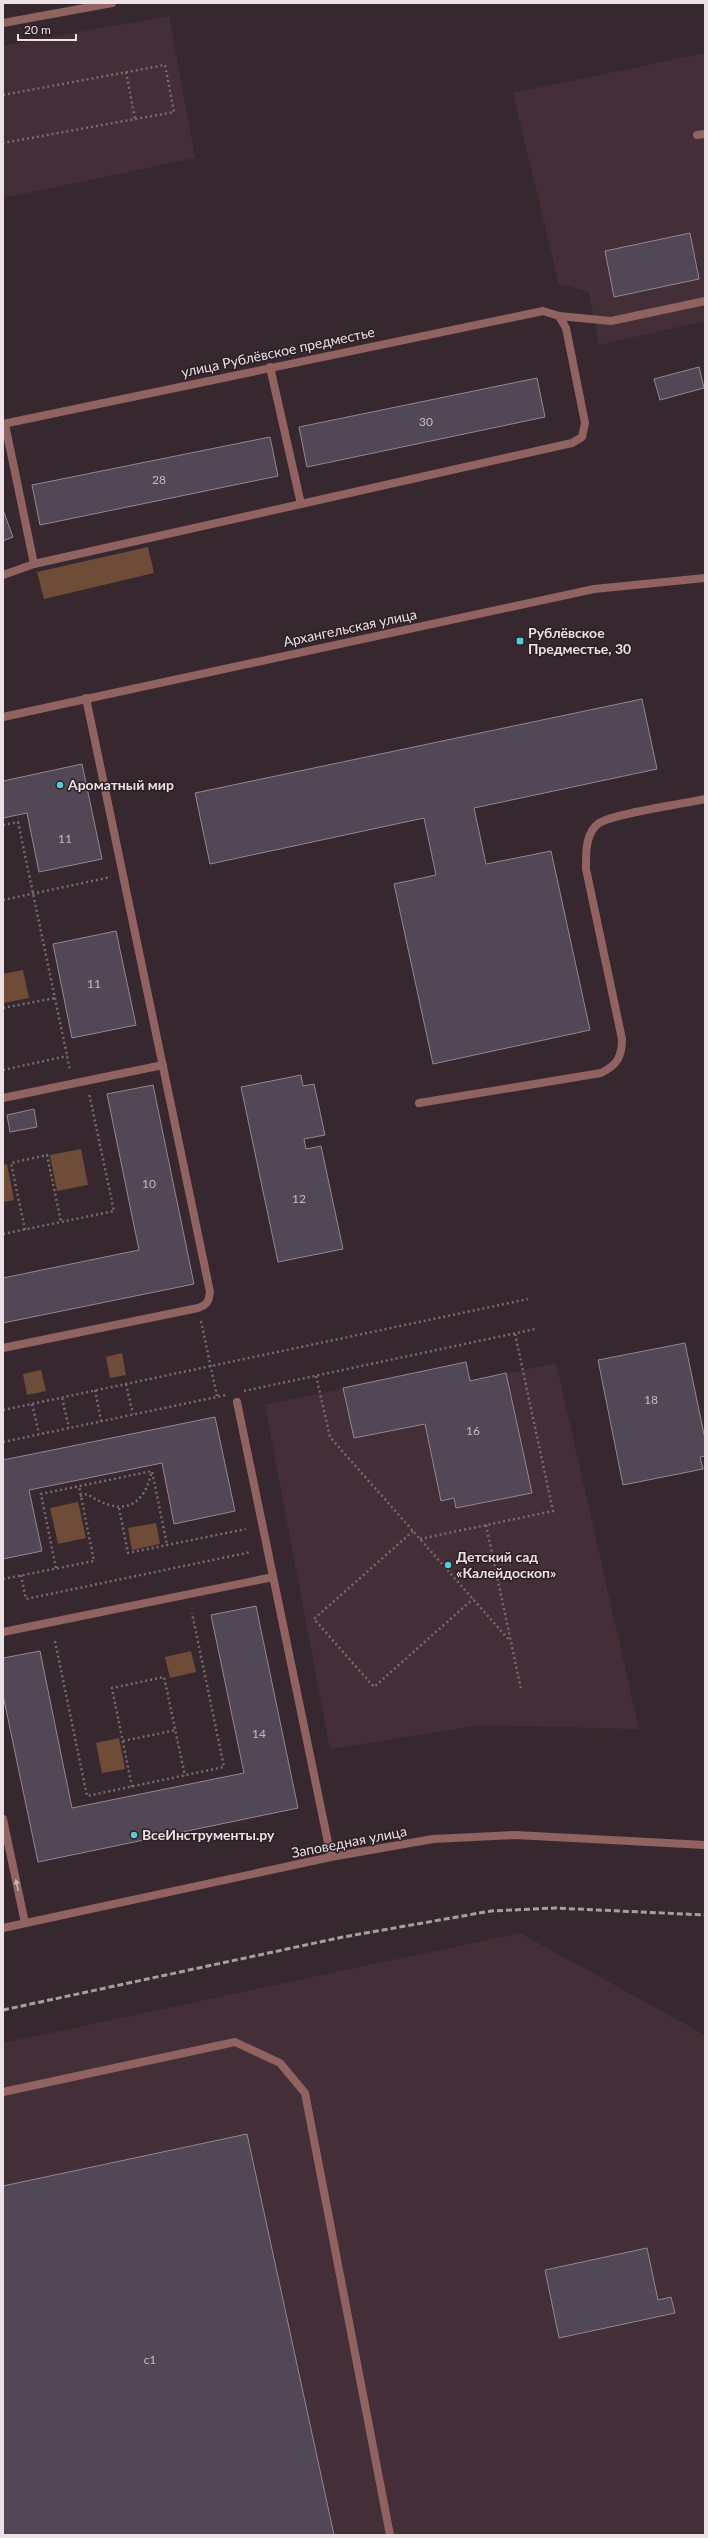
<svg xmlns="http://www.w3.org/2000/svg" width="708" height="2538" font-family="Lato,sans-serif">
<rect width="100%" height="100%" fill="#37282f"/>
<!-- built -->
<path fill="#442f39" d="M 169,16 L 195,158 L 3,198 L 3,46 Z
M 705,53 L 705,321 L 599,345 L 589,292 L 559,284 L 513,93 Z
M 466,1362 L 471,1381 L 556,1363 L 639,1729 L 482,1725 L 330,1749 L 265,1405 Z
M 520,1933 L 705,2035 L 705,2535 L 3,2535 L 3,2043 Z"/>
<!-- green -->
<path fill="#6f4c37" d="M 148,547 L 154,573 L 44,599 L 37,572 Z
M 23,970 L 29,998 L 3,1003 L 3,974 Z
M 81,1149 L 88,1185 L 57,1191 L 50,1155 Z
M 7,1164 L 14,1200 L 3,1202 L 3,1165 Z
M 122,1353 L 126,1375 L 110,1378 L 106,1357 Z
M 41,1370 L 46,1391 L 27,1395 L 23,1374 Z
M 78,1502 L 86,1538 L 58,1544 L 50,1508 Z
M 156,1523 L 160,1544 L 132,1550 L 128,1528 Z
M 191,1651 L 196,1672 L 170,1678 L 165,1657 Z
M 119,1738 L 125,1769 L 102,1773 L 96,1743 Z"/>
<!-- building -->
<path fill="#524754" stroke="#938694" d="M 690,233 L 699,279 L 614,297 L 605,251 Z
M 699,367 L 704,388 L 660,400 L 654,379 Z
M 537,378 L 545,417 L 307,467 L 299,427 Z
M 270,437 L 278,476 L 40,525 L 32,485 Z
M 3,510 L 13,537 L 3,541 Z
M 642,699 L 657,769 L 474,808 L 486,864 L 551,851 L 590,1030 L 433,1064 L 394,884 L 436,875 L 424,818 L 210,864 L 195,793 Z
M 82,764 L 102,859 L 39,872 L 27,813 L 3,818 L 3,781 Z
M 116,931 L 136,1025 L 72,1038 L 53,944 Z
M 301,1075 L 303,1086 L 314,1084 L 325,1135 L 304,1139 L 306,1149 L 321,1146 L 343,1249 L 278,1262 L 241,1087 Z
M 153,1085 L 194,1284 L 3,1323 L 3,1278 L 139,1250 L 107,1094 Z
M 34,1109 L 37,1127 L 10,1132 L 7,1115 Z
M 685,1343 L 705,1439 L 705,1456 L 700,1457 L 703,1469 L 623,1485 L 598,1360 Z
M 466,1362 L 470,1381 L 506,1373 L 532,1493 L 456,1508 L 454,1498 L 441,1501 L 425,1424 L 354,1438 L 343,1388 Z
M 215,1417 L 235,1511 L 174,1524 L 162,1463 L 29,1490 L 42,1551 L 3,1559 L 3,1460 Z
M 256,1606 L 298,1808 L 38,1862 L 3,1695 L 3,1658 L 40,1651 L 72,1808 L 244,1773 L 211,1615 Z
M 247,2134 L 334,2535 L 3,2535 L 3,2186 Z
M 647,2248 L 658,2300 L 671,2297 L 675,2313 L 559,2338 L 545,2270 Z"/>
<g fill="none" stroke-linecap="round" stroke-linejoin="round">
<!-- path -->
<path stroke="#786a70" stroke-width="2.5" stroke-dasharray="2 3" stroke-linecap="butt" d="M 126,72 L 135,119
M 3,95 L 165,65 L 174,112 L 3,143
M 3,825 L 18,822 L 70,1070
M 3,900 L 111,877
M 3,1008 L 55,998
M 3,1070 L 67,1056
M 25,1230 L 11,1163 L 47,1155 L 61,1222
M 3,1234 L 114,1211 L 89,1093
M 201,1321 L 217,1396
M 316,1376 L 330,1437 L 510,1641
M 126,1384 L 133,1414
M 95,1390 L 101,1421
M 244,1391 L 535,1329
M 62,1398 L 69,1428
M 32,1404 L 39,1434
M 3,1410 L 528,1299
M 3,1442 L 226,1395
M 80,1496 L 87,1494 C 117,1514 142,1512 151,1474
M 119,1508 L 128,1553 L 246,1529
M 486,1525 L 521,1689
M 413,1531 L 314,1619 L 374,1687 L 473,1599
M 420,1539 L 553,1511 L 515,1334
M 56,1568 L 41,1494 L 152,1471 L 167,1545
M 21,1575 L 26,1599 L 251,1552
M 3,1579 L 94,1561 L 79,1486
M 55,1641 L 87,1796 L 224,1767 L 192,1613
M 123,1741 L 176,1730
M 132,1787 L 112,1688 L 164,1677 L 185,1776"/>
<!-- lane -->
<path stroke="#906361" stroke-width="8" d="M 3,23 L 112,3
M 697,135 L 705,134
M 559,316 L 611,321 L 705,301
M 301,504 L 572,443 L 582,437 L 585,423 L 566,328 L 559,316
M 34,564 L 301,504 L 270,367
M 3,575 L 34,564 L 5,424
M 3,1098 L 163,1065
M 419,1103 L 601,1073 C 617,1065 622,1057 622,1039 L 586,869 C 586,854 585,833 599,823 C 615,813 683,804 705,799
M 3,1348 L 198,1308 C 207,1305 209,1301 210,1292 L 86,698
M 237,1402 L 331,1857
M 3,1632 L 273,1577
M 3,1819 L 25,1923
M 3,2092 L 235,2042 L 280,2063 L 305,2093 L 390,2535"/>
<!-- street -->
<path stroke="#906361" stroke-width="8" d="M 3,424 L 543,311 L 559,316
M 3,717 L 594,589 L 705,578
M 3,1928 L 331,1857 L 433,1839 L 515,1835 L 705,1845"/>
<!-- rail -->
<path stroke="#a99da2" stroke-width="3" stroke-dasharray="6 3" stroke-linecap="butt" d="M 3,2010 L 343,1937 L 491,1911 L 555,1908 L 705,1915"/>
</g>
<!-- one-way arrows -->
<defs><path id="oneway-solid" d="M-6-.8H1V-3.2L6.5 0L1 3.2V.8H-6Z"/></defs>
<use fill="#ccb5b7" href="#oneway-solid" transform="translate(17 1885) rotate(-102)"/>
<!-- markers -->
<g fill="#52ccd6" stroke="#2d1f25" stroke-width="1.5">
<rect x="516" y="637" width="8" height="8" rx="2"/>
<circle cx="60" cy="785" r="4"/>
<circle cx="448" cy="1565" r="4"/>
<circle cx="134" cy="1835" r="4"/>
</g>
<g text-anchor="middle" stroke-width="3" stroke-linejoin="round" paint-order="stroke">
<!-- number labels -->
<g font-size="12" fill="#c6bac1">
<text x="426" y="426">30</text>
<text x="159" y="484">28</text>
<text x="65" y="843">11</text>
<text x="94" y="988">11</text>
<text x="149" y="1188">10</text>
<text x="299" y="1203">12</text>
<text x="651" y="1404">18</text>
<text x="473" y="1435">16</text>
<text x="259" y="1738">14</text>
<text x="150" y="2364">с1</text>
</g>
<!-- street labels -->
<g font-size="14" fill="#ece1e5" stroke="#2d1f25">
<text transform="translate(278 352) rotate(-12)" y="5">улица Рублёвское предместье</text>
<text transform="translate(350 628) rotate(-12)" y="5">Архангельская улица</text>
<text transform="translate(349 1842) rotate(-11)" y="5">Заповедная улица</text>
</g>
<!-- poi labels -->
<g font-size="14" font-weight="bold" fill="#ece1e5" stroke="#2d1f25" text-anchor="start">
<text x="528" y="638">Рублёвское<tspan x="528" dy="16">Предместье, 30</tspan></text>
<text x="68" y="790">Ароматный мир</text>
<text x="456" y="1562">Детский сад<tspan x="456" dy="16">«Калейдоскоп»</tspan></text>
<text x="142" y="1840">ВсеИнструменты.ру</text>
</g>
</g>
<!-- border -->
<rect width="708" height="2538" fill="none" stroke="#ece1e5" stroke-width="8"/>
<!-- scale -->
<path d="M18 34v6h58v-6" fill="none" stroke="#ece1e5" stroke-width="2"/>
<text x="24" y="34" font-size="12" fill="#ece1e5" stroke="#2d1f25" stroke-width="3" paint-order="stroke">20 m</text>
</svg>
